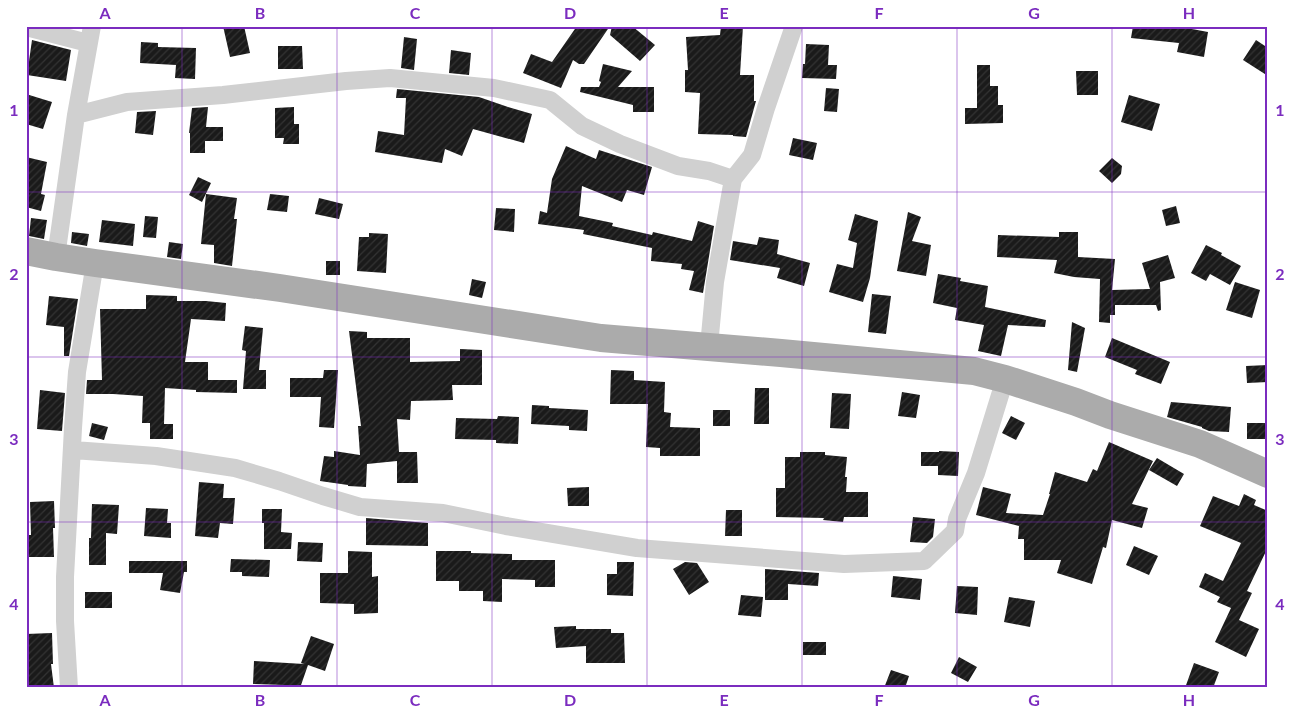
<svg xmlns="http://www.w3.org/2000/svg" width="1294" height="714" font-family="Lato,sans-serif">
<defs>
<pattern id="building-hatch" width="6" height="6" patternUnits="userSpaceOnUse" patternTransform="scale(1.25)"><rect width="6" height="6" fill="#1a1a1a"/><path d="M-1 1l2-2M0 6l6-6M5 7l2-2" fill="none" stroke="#333"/></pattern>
</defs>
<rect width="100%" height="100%" fill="#fff"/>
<!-- building -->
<path fill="url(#building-hatch)" d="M 223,26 L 244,26 L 250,53 L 230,57 Z
M 577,26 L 610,26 L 584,64 L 579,64 L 573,60 L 561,88 L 523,73 L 531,54 L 552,62 Z
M 612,26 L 632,26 L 655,45 L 640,61 L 610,35 Z
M 721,26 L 743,26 L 740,75 L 754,75 L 754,101 L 756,101 L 746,137 L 733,136 L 733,135 L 698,134 L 700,93 L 685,92 L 685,70 L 688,70 L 686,37 L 720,35 Z
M 1133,26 L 1176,26 L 1208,32 L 1204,57 L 1177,52 L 1179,43 L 1131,38 Z
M 404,37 L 417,39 L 414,70 L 401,68 Z
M 32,40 L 71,50 L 66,81 L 27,75 Z
M 1256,40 L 1268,48 L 1268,76 L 1243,60 Z
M 141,42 L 158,43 L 158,47 L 196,48 L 195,79 L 175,78 L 176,65 L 140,63 Z
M 806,44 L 829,45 L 828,65 L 837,65 L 836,79 L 802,78 L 803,64 L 805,64 Z
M 278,46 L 302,46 L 303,69 L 278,69 Z
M 451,50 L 471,53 L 469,75 L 449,73 Z
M 603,64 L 632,71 L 618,87 L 654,87 L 654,112 L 633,112 L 633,105 L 580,92 L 581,87 L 599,87 L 601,82 L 599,81 Z
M 977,65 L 990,65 L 990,86 L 998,86 L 998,105 L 1003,105 L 1003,123 L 965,124 L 965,108 L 977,108 Z
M 1076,71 L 1098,71 L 1098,95 L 1077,95 Z
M 826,88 L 839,89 L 837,112 L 824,111 Z
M 397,89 L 479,97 L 508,107 L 532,114 L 524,143 L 473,129 L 462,156 L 445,149 L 442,163 L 375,152 L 378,131 L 404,135 L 406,98 L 396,98 Z
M 26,94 L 52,102 L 43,129 L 26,124 Z
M 1129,95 L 1160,104 L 1152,131 L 1121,122 Z
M 208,107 L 206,127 L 223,127 L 223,141 L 205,141 L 205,153 L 190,153 L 190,133 L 189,133 L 192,108 Z
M 294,107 L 294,124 L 299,124 L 299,144 L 283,144 L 284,138 L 275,138 L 275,108 Z
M 156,111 L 153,135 L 135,133 L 137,112 Z
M 793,138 L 817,143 L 813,160 L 789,155 Z
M 566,146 L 596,159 L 599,150 L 652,167 L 644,195 L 627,190 L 622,202 L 582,186 L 579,216 L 613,223 L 612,226 L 652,235 L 653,232 L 692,241 L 698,221 L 714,226 L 703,293 L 689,290 L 694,271 L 681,269 L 682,264 L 651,261 L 652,248 L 583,234 L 584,230 L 538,224 L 540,211 L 547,213 L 552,179 Z
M 26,157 L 47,162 L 41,194 L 45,195 L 41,211 L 26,207 Z
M 1112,158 L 1122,166 L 1121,174 L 1112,183 L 1099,171 Z
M 198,177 L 211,183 L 202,202 L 189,195 Z
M 206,194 L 237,198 L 234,219 L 237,219 L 232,266 L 214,263 L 214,245 L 201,244 Z
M 270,194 L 289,196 L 287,212 L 267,210 Z
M 319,198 L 343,204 L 339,219 L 315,214 Z
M 1176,206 L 1180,223 L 1166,226 L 1162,210 Z
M 496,208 L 515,209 L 514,232 L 494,230 Z
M 908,212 L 921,217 L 912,241 L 931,245 L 926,276 L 897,271 Z
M 855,214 L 878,221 L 870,278 L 863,302 L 829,292 L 837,264 L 853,268 L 857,243 L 848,240 Z
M 145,216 L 158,217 L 156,238 L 143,237 Z
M 31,218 L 47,220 L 44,239 L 29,236 Z
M 102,220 L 135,224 L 133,246 L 99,242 Z
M 72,232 L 89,234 L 87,246 L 71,243 Z
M 1059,232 L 1078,232 L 1078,257 L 1115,259 L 1112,290 L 1150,289 L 1142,263 L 1168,255 L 1175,278 L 1160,282 L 1161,310 L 1158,311 L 1156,305 L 1115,305 L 1115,315 L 1110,315 L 1110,323 L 1099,322 L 1100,279 L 1074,277 L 1054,273 L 1057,260 L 997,257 L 998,235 L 1059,237 Z
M 369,233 L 388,234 L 386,273 L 357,271 L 359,237 L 369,237 Z
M 759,237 L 779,240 L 777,254 L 810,263 L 804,286 L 777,278 L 780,268 L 730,260 L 733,241 L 757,245 Z
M 169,242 L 183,244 L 181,259 L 167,257 Z
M 1206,245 L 1222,253 L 1221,255 L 1241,266 L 1230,285 L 1210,274 L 1206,281 L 1191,273 Z
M 326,261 L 340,261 L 340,275 L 326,275 Z
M 938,274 L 961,278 L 960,281 L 988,286 L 985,307 L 1046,320 L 1045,327 L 1008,325 L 1001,356 L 978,351 L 984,325 L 955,320 L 957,308 L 933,303 Z
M 472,279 L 486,282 L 482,298 L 469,295 Z
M 1235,282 L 1260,290 L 1252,318 L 1226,310 Z
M 872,294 L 891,296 L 886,334 L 868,332 Z
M 146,295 L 177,296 L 177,301 L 206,301 L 226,303 L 225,321 L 191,319 L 185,362 L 208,362 L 208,380 L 237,380 L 237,393 L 196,392 L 196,390 L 165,388 L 164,424 L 173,424 L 173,439 L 150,439 L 150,423 L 142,423 L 143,396 L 113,394 L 86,394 L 87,380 L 102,380 L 100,309 L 146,309 Z
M 49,296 L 78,299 L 69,356 L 64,356 L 64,327 L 46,325 Z
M 1072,322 L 1085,328 L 1077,372 L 1068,370 Z
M 245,326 L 263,328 L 259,370 L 266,370 L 266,389 L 243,389 L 246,351 L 242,350 Z
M 349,331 L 367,332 L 367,338 L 410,338 L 410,362 L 460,361 L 460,349 L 482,350 L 482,385 L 452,385 L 453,400 L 411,401 L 410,420 L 397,419 L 399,452 L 417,452 L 418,483 L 397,483 L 397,461 L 367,464 L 366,487 L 348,486 L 348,485 L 320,481 L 324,456 L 334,457 L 334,451 L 360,455 L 358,426 L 361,426 Z
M 1112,338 L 1170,362 L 1161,384 L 1135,374 L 1137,370 L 1105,357 Z
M 1268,365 L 1268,382 L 1247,383 L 1246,366 Z
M 324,370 L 338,370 L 334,428 L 319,427 L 321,397 L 290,397 L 290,378 L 323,378 Z
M 611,370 L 634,371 L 634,380 L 665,382 L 664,412 L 671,413 L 670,427 L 700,428 L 700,456 L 660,456 L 660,448 L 646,447 L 648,404 L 610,404 Z
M 755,388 L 769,388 L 769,424 L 754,424 Z
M 40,390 L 65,393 L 62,431 L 37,429 Z
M 902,392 L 920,395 L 916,418 L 898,416 Z
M 832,393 L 851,394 L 849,429 L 830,428 Z
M 1171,402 L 1231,407 L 1229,432 L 1209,431 L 1202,428 L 1202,427 L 1167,417 Z
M 532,405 L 549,406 L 549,408 L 588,410 L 587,431 L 569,430 L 569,426 L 531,424 Z
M 713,410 L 730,410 L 730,426 L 713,426 Z
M 498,416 L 519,417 L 518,444 L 496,443 L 496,440 L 455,439 L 456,418 L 497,419 Z
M 1011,416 L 1025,423 L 1016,440 L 1002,433 Z
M 92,423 L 108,427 L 104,440 L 89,436 Z
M 1247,423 L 1268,423 L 1268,439 L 1247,439 Z
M 1109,442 L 1153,461 L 1132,504 L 1148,508 L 1142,528 L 1112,520 L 1106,548 L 1103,547 L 1092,584 L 1057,573 L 1061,560 L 1024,560 L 1024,539 L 1018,539 L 1019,526 L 976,515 L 983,487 L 1011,494 L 1006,513 L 1043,515 L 1050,494 L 1049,494 L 1055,472 L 1087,482 L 1093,469 L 1097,471 Z
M 939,451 L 959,452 L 958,476 L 938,475 L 938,466 L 921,466 L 921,452 L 939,452 Z
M 800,452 L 825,452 L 825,455 L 847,457 L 845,477 L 847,477 L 846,492 L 868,492 L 868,517 L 844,517 L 843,522 L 823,520 L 824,518 L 776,517 L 776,488 L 785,488 L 785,457 L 800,457 Z
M 1157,458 L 1184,474 L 1177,486 L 1149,470 Z
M 199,482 L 224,484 L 223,498 L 235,498 L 233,524 L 220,523 L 218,538 L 195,536 Z
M 589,487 L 589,506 L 568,506 L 567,488 Z
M 1244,494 L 1256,500 L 1254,505 L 1268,511 L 1268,547 L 1247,591 L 1252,593 L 1239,620 L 1259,629 L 1246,657 L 1215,642 L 1231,608 L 1217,602 L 1220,597 L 1199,587 L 1205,573 L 1223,581 L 1241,543 L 1200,526 L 1213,496 L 1239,506 Z
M 54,501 L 55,528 L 53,528 L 54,557 L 29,557 L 29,535 L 31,535 L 30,502 Z
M 92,504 L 119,505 L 117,534 L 106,533 L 106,565 L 89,565 L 89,538 L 91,538 Z
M 146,508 L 168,509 L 167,523 L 171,523 L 171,538 L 144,536 Z
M 262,509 L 282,509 L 281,532 L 292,533 L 291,549 L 264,549 L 264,523 L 262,523 Z
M 726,510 L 742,510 L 742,536 L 725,536 Z
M 913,517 L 935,519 L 933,537 L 927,543 L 910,542 Z
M 366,518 L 428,523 L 428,546 L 366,545 Z
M 298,542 L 323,543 L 322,562 L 297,561 Z
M 1134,546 L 1158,556 L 1149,575 L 1126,565 Z
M 348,551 L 372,552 L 372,577 L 378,576 L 378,613 L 354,614 L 354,604 L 320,603 L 320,573 L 348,573 Z
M 436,551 L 471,551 L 471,553 L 512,554 L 512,560 L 555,560 L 555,587 L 535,587 L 535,580 L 502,579 L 502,602 L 483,601 L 483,591 L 459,591 L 459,581 L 436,581 Z
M 231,559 L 270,560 L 269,577 L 242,576 L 242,572 L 230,572 Z
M 129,561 L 187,561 L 187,572 L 184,572 L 180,593 L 160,590 L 163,573 L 129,573 Z
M 617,562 L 634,562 L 633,596 L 607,595 L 607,574 L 617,574 Z
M 685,562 L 697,563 L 709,582 L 689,595 L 673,569 Z
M 765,569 L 819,573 L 818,586 L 788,584 L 788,600 L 765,600 Z
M 893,576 L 922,579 L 920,600 L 891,597 Z
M 957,586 L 978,587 L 977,615 L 955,613 Z
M 85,592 L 112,592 L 112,608 L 85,608 Z
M 741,595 L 763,597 L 761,617 L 738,615 Z
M 1009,597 L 1035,601 L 1030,627 L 1004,622 Z
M 576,626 L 576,629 L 611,629 L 611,633 L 624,633 L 625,663 L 586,663 L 586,646 L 556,648 L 554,627 Z
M 52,633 L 53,664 L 51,664 L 54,688 L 26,688 L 26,634 Z
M 311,636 L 334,644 L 325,671 L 308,665 L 300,688 L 283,688 L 284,685 L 253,684 L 254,661 L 304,664 L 301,663 Z
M 803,642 L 826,642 L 826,655 L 803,655 Z
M 959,657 L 977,667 L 968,682 L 951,673 Z
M 1194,663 L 1219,672 L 1213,688 L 1185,688 Z
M 891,670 L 909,676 L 905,688 L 884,688 Z"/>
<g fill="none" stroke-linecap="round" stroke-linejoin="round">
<!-- street -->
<path stroke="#d0d0d0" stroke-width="18" d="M 26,27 L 88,43
M 76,115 L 127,102 L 223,95 L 346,81 L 390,78 L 494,88 L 550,100 L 582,126 L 620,144 L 678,166 L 709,171 L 733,179
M 56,257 L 76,115 L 92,26
M 709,346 L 715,282 L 733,179 L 752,155 L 766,108 L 794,26
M 73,450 L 156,456 L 235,468 L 279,481 L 323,496 L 360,507 L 443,513 L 506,526 L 637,548 L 844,564 L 924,561 L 955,531 L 957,519 L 976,473 L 1005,379
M 69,688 L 65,621 L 65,577 L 73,428 L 77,372 L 95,263"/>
<!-- primary -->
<path stroke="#ababab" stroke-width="28" d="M 26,251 L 56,257 L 95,263 L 280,288 L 601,338 L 781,353 L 974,371 L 1005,379 L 1076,402 L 1110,415 L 1200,444 L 1268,474"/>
</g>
<!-- grid -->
<path fill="none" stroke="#7b2cbf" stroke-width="1" stroke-opacity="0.55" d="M 182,26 L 182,688M 337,26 L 337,688M 492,26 L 492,688M 647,26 L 647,688M 802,26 L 802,688M 957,26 L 957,688M 1112,26 L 1112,688M 26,192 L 1268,192M 26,357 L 1268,357M 26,522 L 1268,522"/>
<!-- border -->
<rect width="1294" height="714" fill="none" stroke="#ffffff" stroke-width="55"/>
<rect x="28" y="28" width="1238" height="658" fill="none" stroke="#7b2cbf" stroke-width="2"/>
<g font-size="16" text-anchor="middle" font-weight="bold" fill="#7b2cbf">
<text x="105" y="19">A</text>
<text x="260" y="19">B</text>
<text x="415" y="19">C</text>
<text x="570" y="19">D</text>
<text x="724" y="19">E</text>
<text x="879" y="19">F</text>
<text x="1034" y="19">G</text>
<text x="1189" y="19">H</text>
<text x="14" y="116">1</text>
<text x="1280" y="116">1</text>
<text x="14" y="280">2</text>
<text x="1280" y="280">2</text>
<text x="14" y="445">3</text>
<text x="1280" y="445">3</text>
<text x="14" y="610">4</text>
<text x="1280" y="610">4</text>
<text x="105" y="706">A</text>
<text x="260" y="706">B</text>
<text x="415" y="706">C</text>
<text x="570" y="706">D</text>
<text x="724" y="706">E</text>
<text x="879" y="706">F</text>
<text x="1034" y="706">G</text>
<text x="1189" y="706">H</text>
</g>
</svg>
